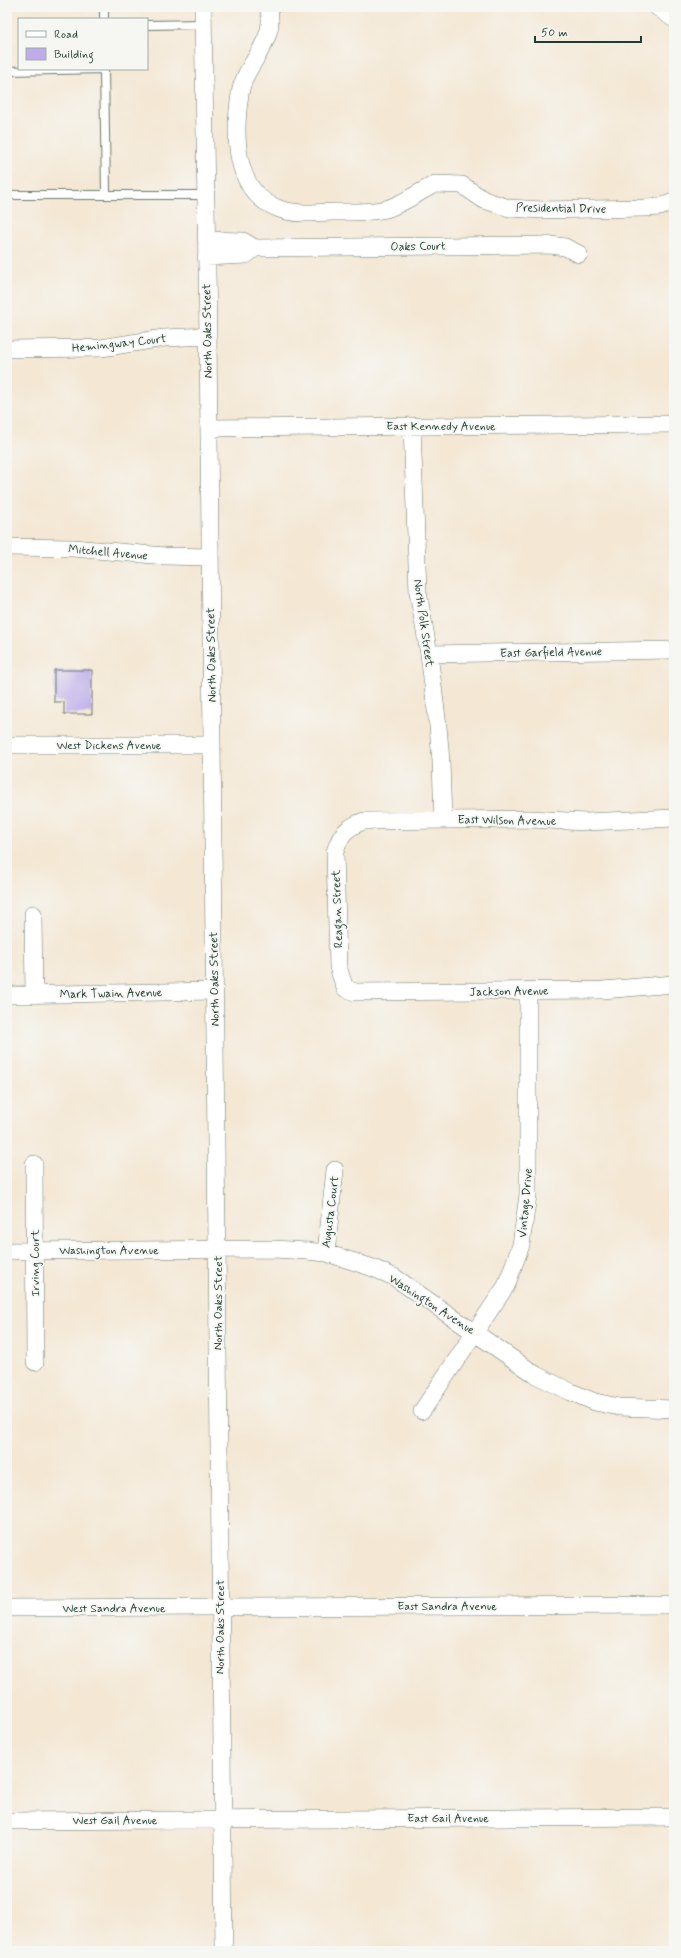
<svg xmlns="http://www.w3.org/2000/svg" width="681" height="1958" font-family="Mynerve,sans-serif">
<rect width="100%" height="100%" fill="#f6f6f2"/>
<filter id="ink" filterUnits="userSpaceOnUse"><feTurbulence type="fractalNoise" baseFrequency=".025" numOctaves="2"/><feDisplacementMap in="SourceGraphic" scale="8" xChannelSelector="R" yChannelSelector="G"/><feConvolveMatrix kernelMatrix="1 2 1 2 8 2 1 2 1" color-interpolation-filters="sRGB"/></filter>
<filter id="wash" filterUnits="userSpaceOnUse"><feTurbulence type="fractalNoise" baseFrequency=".012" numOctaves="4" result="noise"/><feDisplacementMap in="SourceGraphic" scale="16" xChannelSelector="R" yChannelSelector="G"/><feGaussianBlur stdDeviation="0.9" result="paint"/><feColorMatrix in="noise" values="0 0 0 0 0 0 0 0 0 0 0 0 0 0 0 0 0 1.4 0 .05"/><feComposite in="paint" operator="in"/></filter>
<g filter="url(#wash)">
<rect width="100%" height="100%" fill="#f4e8d5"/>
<g id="blocks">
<!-- building -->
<path fill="#beadea" d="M 54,670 L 92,670 L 92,714 L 64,714 L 64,702 L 54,702 Z"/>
</g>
</g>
<g filter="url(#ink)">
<use href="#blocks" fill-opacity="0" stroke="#6a796c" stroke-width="1"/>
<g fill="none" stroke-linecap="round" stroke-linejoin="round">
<!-- service casing -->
<g stroke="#6a796c" stroke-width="10">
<path id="service" d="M 104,7 L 104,19
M 147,25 L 203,24
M 7,71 L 104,69 L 106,194
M 7,195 L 205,195"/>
</g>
<!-- minor casing -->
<g stroke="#6a796c" stroke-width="18">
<path id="minor" d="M 203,7 L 208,336 L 224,1951
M 268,7 C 279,41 244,63 240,94 C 234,133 233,191 277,208 C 294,215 314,213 332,212 C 349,212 369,213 386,209 C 403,204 419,192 435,184 L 462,185 L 484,200 L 509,208 L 542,210 L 645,208 L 660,207 L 674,202
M 657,7 L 674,19
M 206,240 L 243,241 L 255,248 L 550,245 L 565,247 L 579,254
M 206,257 L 246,255 L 255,248
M 7,349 L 101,348 L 164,338 L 208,336
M 412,426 L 418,592 L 429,654 L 438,726 L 441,761 L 443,820
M 209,428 L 674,424
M 7,547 L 73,548 L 165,556 L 210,557
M 429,654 L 674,650
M 7,745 L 211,745
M 674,818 L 586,822 L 530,819 L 364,821 C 347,827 340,834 335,852 L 338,967 L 345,988 L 355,992 L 603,990 L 674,984
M 33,914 L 34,995
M 7,995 L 215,991
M 34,1164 L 35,1362
M 7,1251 L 274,1249 L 307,1251 L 326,1253 L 352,1261 L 373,1268 L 394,1277 L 536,1375 L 571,1392 L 595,1402 L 619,1407 L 674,1409
M 326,1253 L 335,1170
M 422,1411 L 506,1286 L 521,1245 L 528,1195 L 528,991
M 7,1608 L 674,1605
M 7,1821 L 674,1817"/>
</g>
<!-- service -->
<use href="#service" stroke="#fff" stroke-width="8"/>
<!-- minor -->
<use href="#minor" stroke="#fff" stroke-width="17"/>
</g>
</g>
<g text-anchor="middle" stroke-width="3.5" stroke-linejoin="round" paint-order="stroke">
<!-- street labels -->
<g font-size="12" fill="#1f3d34" stroke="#f6f6f2">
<text transform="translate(561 208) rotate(1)" y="4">Presidential Drive</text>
<text transform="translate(418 246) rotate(-1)" y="4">Oaks Court</text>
<text transform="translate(207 331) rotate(-91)" y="4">North Oaks Street</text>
<text transform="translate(119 343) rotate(-6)" y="4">Hemingway Court</text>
<text x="441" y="430">East Kennedy Avenue</text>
<text transform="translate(108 552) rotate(5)" y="4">Mitchell Avenue</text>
<text transform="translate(424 623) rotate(82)" y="4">North Polk Street</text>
<text transform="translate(551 652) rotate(-1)" y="4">East Garfield Avenue</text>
<text transform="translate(211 655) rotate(-91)" y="4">North Oaks Street</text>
<text x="109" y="749">West Dickens Avenue</text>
<text transform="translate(507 820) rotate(1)" y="4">East Wilson Avenue</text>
<text transform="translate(337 909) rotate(-92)" y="4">Reagan Street</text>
<text transform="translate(214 979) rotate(-91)" y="4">North Oaks Street</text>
<text transform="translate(509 991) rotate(-1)" y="4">Jackson Avenue</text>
<text transform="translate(111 993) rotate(-1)" y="4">Mark Twain Avenue</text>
<text transform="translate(525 1203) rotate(-85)" y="4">Vintage Drive</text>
<text transform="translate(330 1212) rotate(-83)" y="4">Augusta Court</text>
<text x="109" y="1254">Washington Avenue</text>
<text transform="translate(35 1263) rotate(-90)" y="4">Irving Court</text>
<text transform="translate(218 1303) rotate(-90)" y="4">North Oaks Street</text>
<text transform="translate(432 1304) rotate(33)" y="4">Washington Avenue</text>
<text x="447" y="1610">East Sandra Avenue</text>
<text x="114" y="1612">West Sandra Avenue</text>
<text transform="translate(220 1627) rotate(-90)" y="4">North Oaks Street</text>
<text x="448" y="1822">East Gail Avenue</text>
<text x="115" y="1824">West Gail Avenue</text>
</g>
</g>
<!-- margin -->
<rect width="681" height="1958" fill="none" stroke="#f6f6f2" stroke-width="24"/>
<!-- legend -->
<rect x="18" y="18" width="130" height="52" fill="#f6f6f2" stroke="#a0aca6"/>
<rect x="26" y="31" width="20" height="6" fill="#ffffff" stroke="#a0aca6"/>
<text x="54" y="38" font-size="12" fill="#1f3d34">Road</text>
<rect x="26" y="48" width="20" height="12" fill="#beadea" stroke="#a0aca6"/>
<text x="54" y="58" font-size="12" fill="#1f3d34">Building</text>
<!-- scale -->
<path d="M535 36v6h106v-6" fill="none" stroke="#1f3d34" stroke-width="2"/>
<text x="541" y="36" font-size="12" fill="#1f3d34" stroke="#f6f6f2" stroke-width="3" paint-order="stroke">50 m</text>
</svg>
